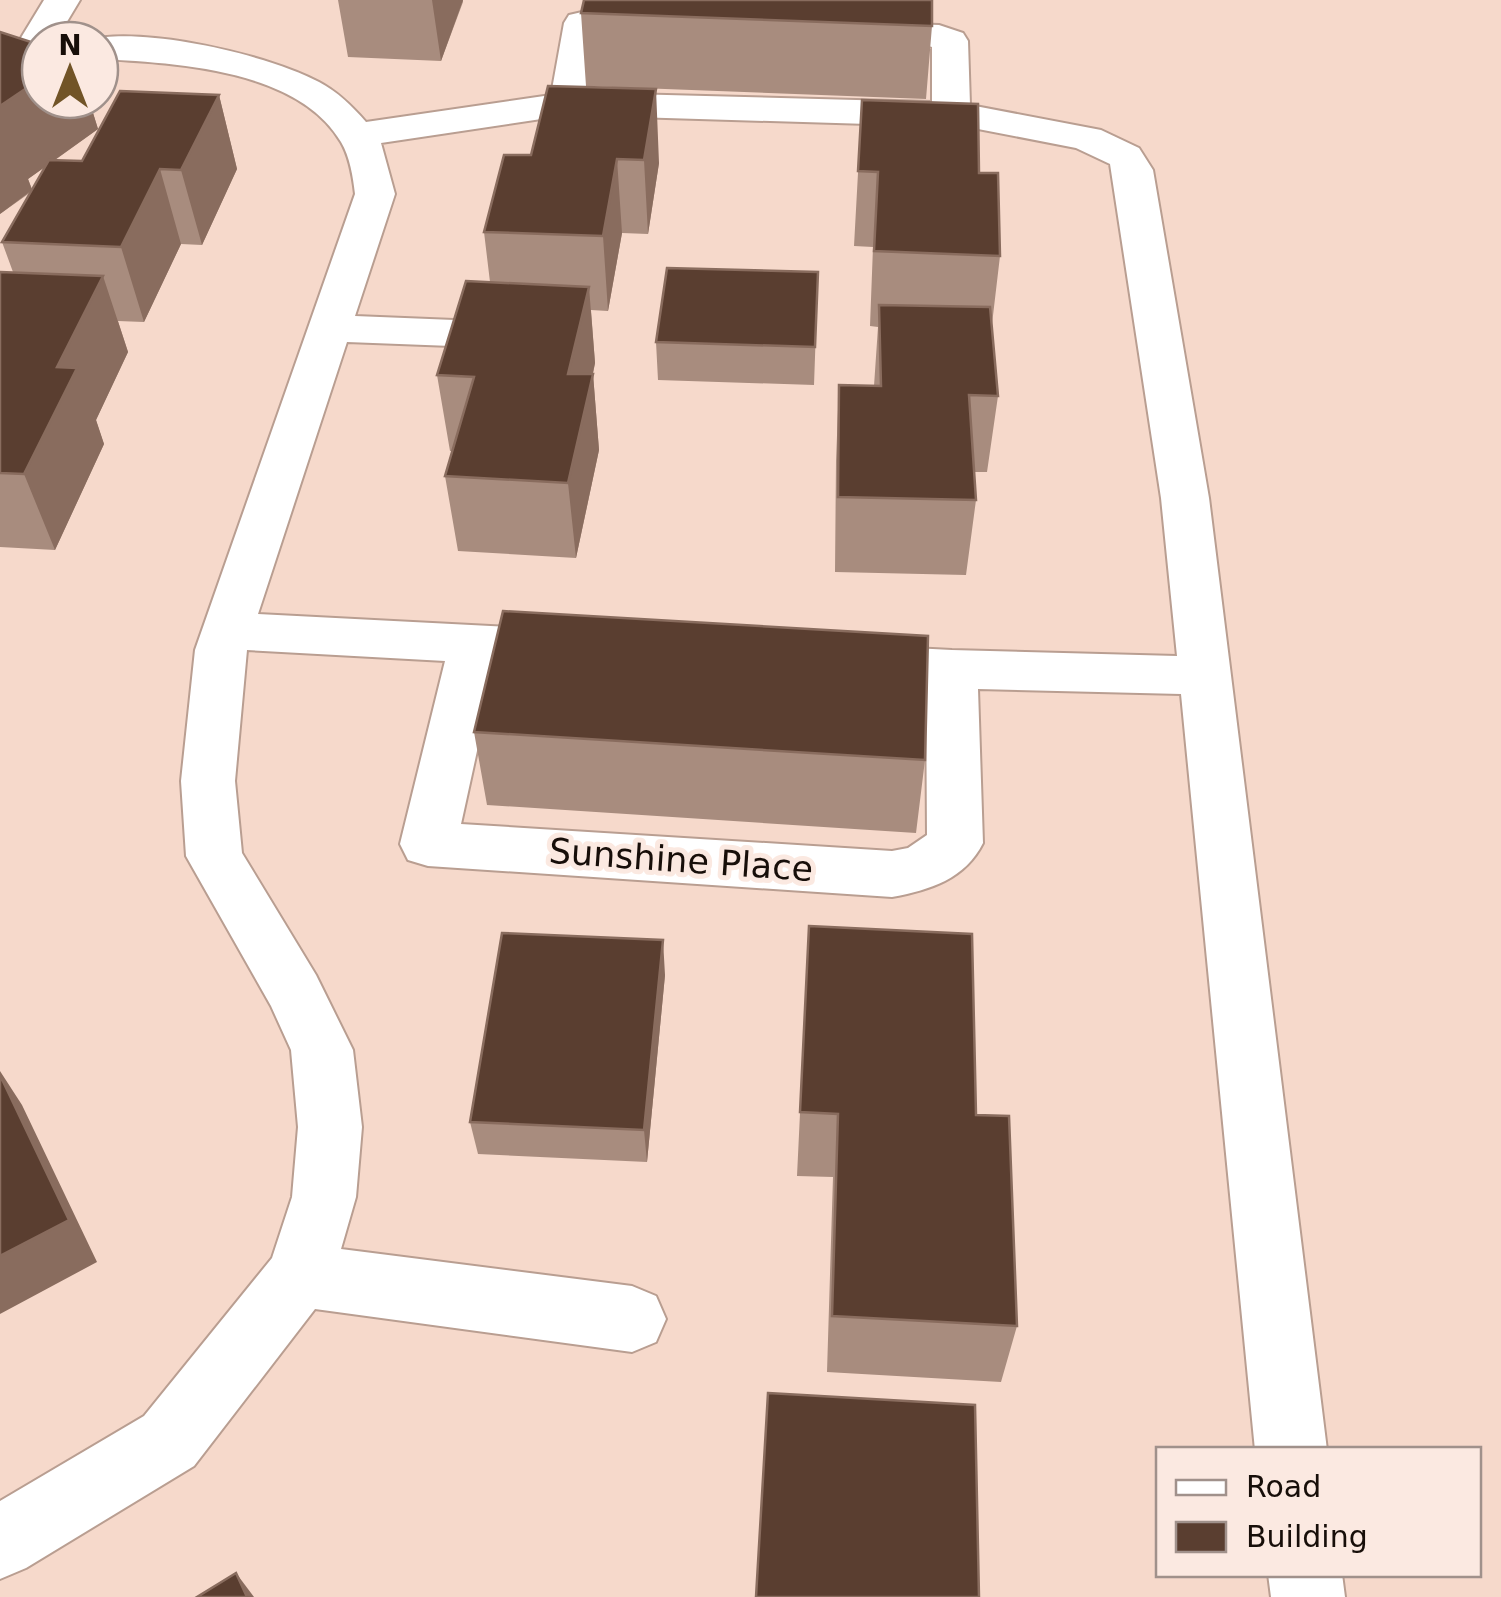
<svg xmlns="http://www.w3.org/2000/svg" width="1501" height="1597" font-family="'DejaVu Sans',sans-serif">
<rect width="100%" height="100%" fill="#f6d9cb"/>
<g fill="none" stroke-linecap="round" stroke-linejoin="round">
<!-- minor casing -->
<g stroke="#b99e91" stroke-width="4">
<path id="minor" d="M 44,0 L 80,0 L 56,40 L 40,40 L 40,55 L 21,54 L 16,46 Z
M 582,12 L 939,25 L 963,33 L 968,41 L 970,105 L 1101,130 L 1139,148 L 1153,170 L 1209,498 L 1327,1450 L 1255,1450 L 1181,694 L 978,689 L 983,843 C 965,879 930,890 892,897 L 428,866 L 408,860 L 400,844 L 445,661 L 247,650 L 235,781 L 242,853 L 316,975 L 353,1050 L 362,1127 L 356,1197 L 341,1249 L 632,1286 L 656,1296 L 666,1319 L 656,1342 L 632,1352 L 315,1309 L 194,1466 L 26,1568 L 0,1579 L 0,1501 L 144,1416 L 272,1258 L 292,1197 L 298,1127 L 291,1050 L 271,1006 L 186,856 L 181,781 L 195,650 L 355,194 C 353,177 350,157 341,142 C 298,69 175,63 100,59 L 100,40 L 88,40 C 143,26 269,55 319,82 C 338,92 352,106 366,122 L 551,95 L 564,23 L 569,15 ZM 598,34 L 922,44 L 932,47 L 932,102 L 589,93 ZM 568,115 L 934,126 L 947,123 L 1076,148 L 1110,164 L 1161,498 L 1177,656 L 952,650 L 258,614 L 347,342 L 527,349 L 542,345 L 549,336 L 542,327 L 527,323 L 355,316 L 395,194 L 381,143 ZM 496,664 L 926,687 L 927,835 L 908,848 L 892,851 L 461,824 Z
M 1268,1574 L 1342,1574 L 1345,1597 L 1271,1597 Z"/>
</g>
<!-- minor -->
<use href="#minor" fill="#fff" fill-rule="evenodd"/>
</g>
<!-- wall -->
<path fill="#a88c7e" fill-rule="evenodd" d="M 338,0 L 463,0 L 463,2 L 441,61 L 348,57 Z
M 581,13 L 932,26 L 926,99 L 586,86 Z
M 548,86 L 659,163 L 648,234 L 622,233 L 608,311 L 591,310 L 595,363 L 593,374 L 599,450 L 576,558 L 458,551 L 445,476 L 452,451 L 450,451 L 437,375 L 490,282 L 484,232 L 531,155 Z
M 219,95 L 237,169 L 202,245 L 181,244 L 144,322 L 118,321 L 128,352 L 96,420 L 104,444 L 55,550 L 0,547 L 0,272 L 13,272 L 2,242 L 31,192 L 0,214 L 40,100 L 89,100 L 98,129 L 55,160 L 82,161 ZM 45,167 L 32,189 L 28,179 Z
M 862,100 L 979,173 L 1000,256 L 992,324 L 998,396 L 987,472 L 974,472 L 976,500 L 966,575 L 835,572 L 836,461 L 839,385 L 874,386 L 878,327 L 870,326 L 873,247 L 854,246 Z
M 818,272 L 814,385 L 658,380 L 656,342 Z
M 474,732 L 925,760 L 916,833 L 487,805 Z
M 809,926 L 976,1115 L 1017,1326 L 1001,1382 L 827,1372 L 833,1177 L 797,1176 Z
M 665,975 L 647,1162 L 478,1154 L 470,1122 Z"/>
<!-- shaded-wall -->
<path fill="#896c5e" d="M 432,0 L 463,0 L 441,61 Z
M 40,79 L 40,100 L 89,100 L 98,129 L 28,179 L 32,190 L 0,214 L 0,106 Z
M 656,89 L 659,163 L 648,234 L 644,160 Z
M 219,95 L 237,169 L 202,245 L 181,170 Z
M 617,159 L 622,233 L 608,311 L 603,236 Z
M 160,169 L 181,244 L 144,322 L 121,247 Z
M 103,276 L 128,352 L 96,420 L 104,444 L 55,550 L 24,474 L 57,367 Z
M 589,287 L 595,363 L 576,450 L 568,374 Z
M 593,374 L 599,450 L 576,558 L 568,483 Z
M 663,940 L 665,975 L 647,1162 L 644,1130 Z
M 0,1071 L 22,1105 L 97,1262 L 0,1314 Z
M 236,1573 L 254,1597 L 247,1597 Z"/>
<!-- building -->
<path fill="#5a3e30" stroke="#896c5e" stroke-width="2.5" d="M 584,0 L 932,0 L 932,26 L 581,13 Z
M 0,32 L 40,45 L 40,79 L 0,106 Z
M 548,86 L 656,89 L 644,160 L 617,159 L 603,236 L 484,232 L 504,155 L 531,155 Z
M 120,91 L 219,95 L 181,170 L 160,169 L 121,247 L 2,242 L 49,160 L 82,161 Z
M 862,100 L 978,104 L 979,173 L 998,173 L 1000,256 L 874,251 L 878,172 L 858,171 Z
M 667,268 L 818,272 L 815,347 L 656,342 Z
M 0,272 L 103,276 L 57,367 L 77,368 L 24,474 L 0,473 Z
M 466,281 L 589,287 L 568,374 L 593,374 L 568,483 L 445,476 L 474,377 L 437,375 Z
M 879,305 L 990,307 L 998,396 L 969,395 L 976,500 L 838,497 L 839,385 L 881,386 Z
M 503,611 L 928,636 L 925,760 L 474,732 Z
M 809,926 L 972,934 L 976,1115 L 1009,1116 L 1017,1326 L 832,1316 L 838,1114 L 800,1112 Z
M 502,933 L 663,940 L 644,1130 L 470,1122 Z
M 0,1075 L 69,1220 L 0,1256 Z
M 768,1393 L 975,1405 L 979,1597 L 756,1597 Z
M 236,1573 L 247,1597 L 197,1597 Z"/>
<g text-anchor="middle" stroke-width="10" stroke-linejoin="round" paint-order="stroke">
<!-- street labels -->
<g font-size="35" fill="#170e09" stroke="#fbe9e1">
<text transform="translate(681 860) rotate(4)" y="12">Sunshine Place</text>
</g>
</g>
<!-- legend -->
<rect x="1156" y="1447" width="325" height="130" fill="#fbe9e1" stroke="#a0918b" stroke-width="2.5"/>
<rect x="1176" y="1480" width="50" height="15" fill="#ffffff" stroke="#a0918b" stroke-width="2.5"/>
<text x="1246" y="1497" font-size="30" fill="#170e09">Road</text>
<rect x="1176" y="1522" width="50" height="30" fill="#5a3e30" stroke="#a0918b" stroke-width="2.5"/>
<text x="1246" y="1547" font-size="30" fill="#170e09">Building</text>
<!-- north arrow -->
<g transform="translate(70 70)"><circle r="48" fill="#fbe9e1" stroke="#a0918b" stroke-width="2.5"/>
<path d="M0-8L18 38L0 25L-18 38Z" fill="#715427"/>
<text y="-15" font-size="28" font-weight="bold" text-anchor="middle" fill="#170e09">N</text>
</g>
</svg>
